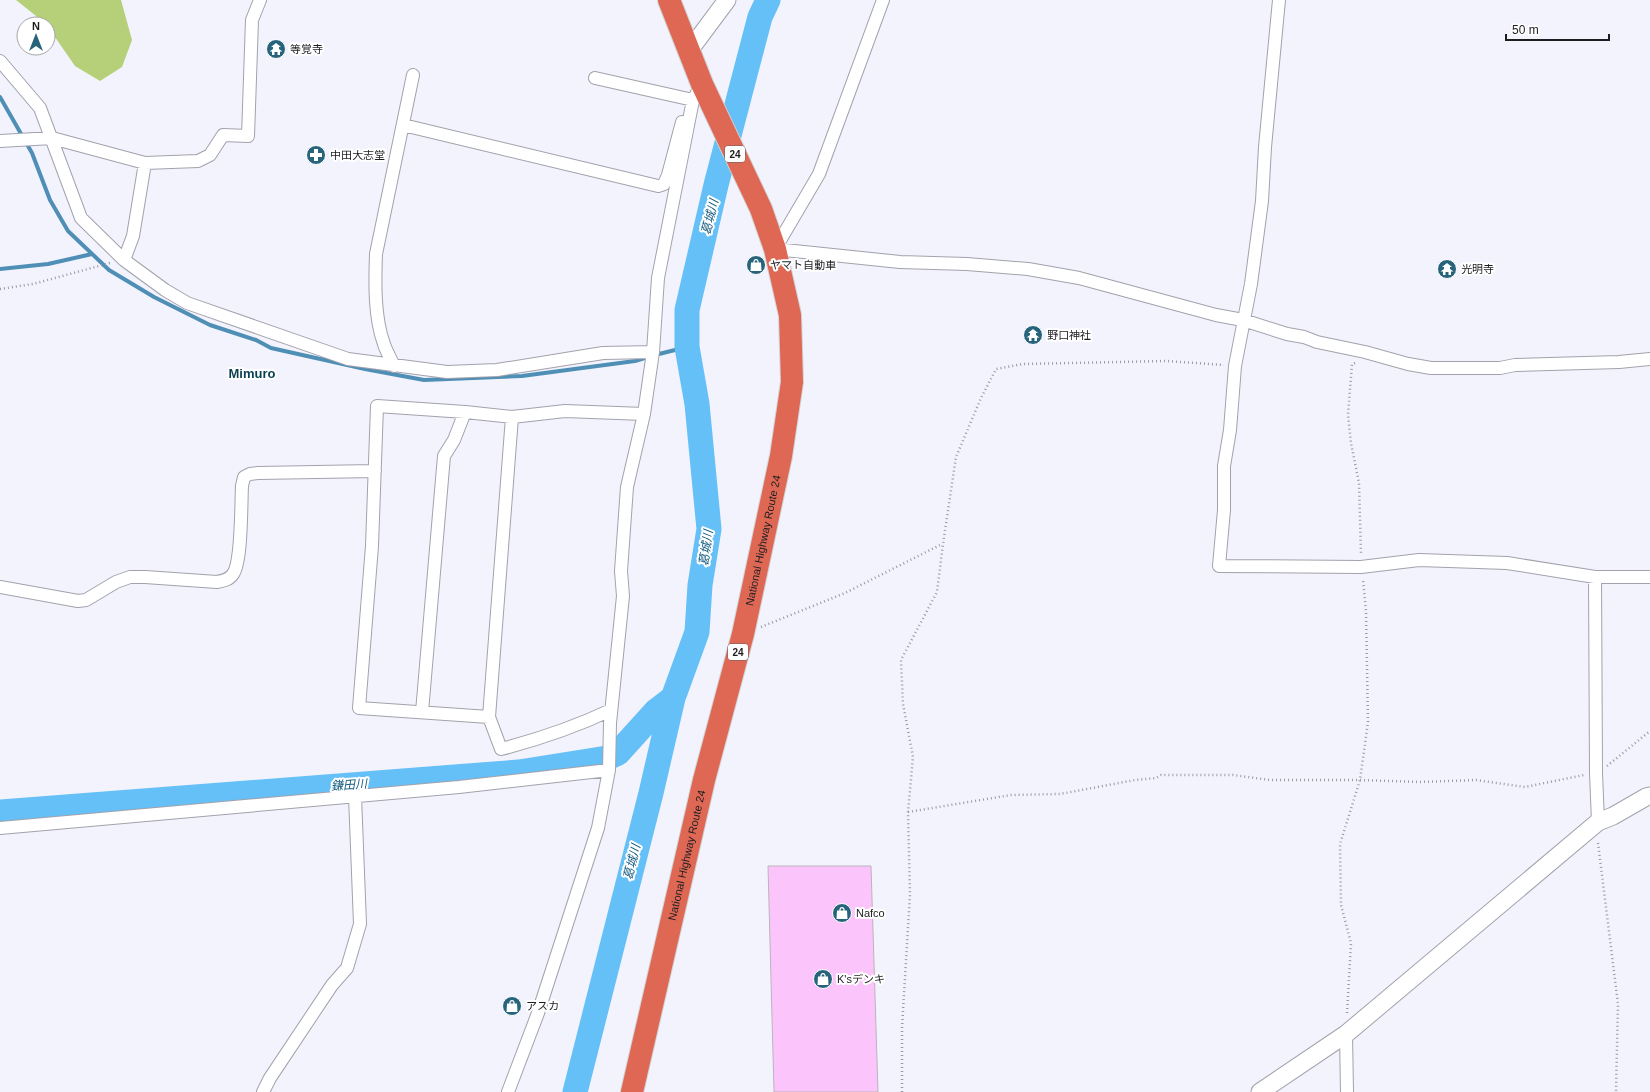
<svg xmlns="http://www.w3.org/2000/svg" width="1650" height="1092" font-family="Arial,'Noto Sans JP',sans-serif">
<rect width="100%" height="100%" fill="#f3f3fe"/>
<!-- forest -->
<path fill="#b6d079" d="M 16,0 L 121,0 L 132,40 L 122,67 L 100,81 L 75,66 L 48,27 L 48,24 L 46,24 Z"/>
<g fill="none" stroke-linecap="round" stroke-linejoin="round">
<!-- stream -->
<path stroke="#4f8fb6" stroke-width="4" d="M 0,97 L 32,153 L 50,200 L 68,231 L 109,270 L 154,297 L 210,325 L 256,340 L 271,348 L 365,369 L 424,380 L 522,376 L 635,361 L 648,357
M 0,269 L 48,264 L 92,254
M 655,355 L 687,347"/>
<!-- river -->
<path stroke="#64c0f6" stroke-width="25" d="M 0,812 L 519,772 L 607,758 L 618,753 L 656,711 L 673,698
M 575,1092 L 651,793 L 673,698 L 697,632 L 700,585 L 709,529 L 697,404 L 687,347 L 687,310 L 716,185 L 760,17 L 768,0"/>
</g>
<!-- building -->
<path fill="#fbc5fb" stroke="#bcb3bb" d="M 768,866 L 871,866 L 878,1092 L 774,1092 Z"/>
<g fill="none" stroke-linecap="round" stroke-linejoin="round">
<!-- street casing -->
<g stroke="#a2a2ac" stroke-width="14">
<path id="street" d="M 883,0 L 819,174 L 775,249 L 900,262 L 967,264 L 1028,269 L 1079,278 L 1216,315 L 1243,320 L 1287,334 L 1304,337 L 1317,342 L 1365,352 L 1408,364 L 1431,368 L 1500,368 L 1515,365 L 1619,362 L 1650,359
M 1279,0 L 1265,147 L 1262,201 L 1251,284 L 1235,366 L 1230,430 L 1224,466 L 1224,510 L 1219,566 L 1361,567 L 1419,560 L 1507,563 L 1595,577 L 1650,577
M 0,61 L 40,108 L 81,218 L 124,260 L 165,290 L 187,303 L 348,359 L 447,372 L 497,370 L 603,353 L 653,352
M 595,78 L 693,100
M 403,125 L 658,186 L 664,184 L 668,175 L 682,122
M 0,141 L 52,138 L 145,163 L 198,161 L 210,155 L 223,135 L 248,136 L 252,20 L 260,0
M 124,260 L 133,236 L 145,163
M 394,366 C 391,359 386,351 384,344 C 374,317 375,282 376,254 L 413,75
M 1595,577 L 1596,773 L 1598,822
M 0,587 L 78,601 L 86,600 L 116,582 L 130,577 L 145,577 L 217,582 C 223,581 229,580 233,574 C 242,562 241,504 242,486 L 244,477 L 250,474 L 258,473 L 375,471
M 611,710 C 575,727 540,739 501,749 L 489,717 L 512,417 L 565,411 L 644,414
M 422,712 L 444,456 L 454,440 L 465,412
M 489,717 L 359,708 L 372,546 L 377,406 L 465,412 L 512,417
M 0,828 L 459,787 L 609,770
M 1346,1034 L 1347,1092
M 263,1092 L 270,1078 L 332,985 L 347,968 L 360,924 L 355,796
M 508,1092 L 538,1013 L 598,828 L 609,770 L 610,723 L 623,596 L 621,571 L 627,487 L 644,414 L 653,352 L 658,278 L 693,100 L 702,84"/>
</g>
<!-- secondary casing -->
<g stroke="#a2a2ac" stroke-width="19">
<path id="secondary" d="M 689,51 L 727,0
M 1260,1092 L 1346,1034 L 1598,822 L 1613,816 L 1646,797 L 1650,796"/>
</g>
<!-- highway casing -->
<g stroke="#d2d2d3" stroke-width="24">
<g id="highway">
<path id="s1" d="M 632,1092 L 704,780 L 743,634 L 781,456 L 792,382 L 790,315 L 775,249 L 761,209 L 702,84 L 669,0"/>
</g>
</g>
<!-- path -->
<path stroke="#9999a1" stroke-width="2.5" stroke-dasharray="1 3" stroke-linecap="butt" d="M 0,289 L 33,284 L 110,263
M 1355,363 L 1352,364 L 1348,415 L 1351,443 L 1359,483 L 1361,554
M 761,627 L 845,593 L 942,544
M 1607,766 L 1650,731
M 908,812 L 1011,795 L 1060,794 L 1135,780 L 1156,778 L 1161,775 L 1233,775 L 1270,780 L 1360,780 L 1420,782 L 1476,780 L 1525,787 L 1584,775
M 1598,843 L 1618,1004 L 1616,1092
M 1347,1013 L 1351,943 L 1341,905 L 1340,844 L 1360,780 L 1368,722 L 1366,611 L 1363,579
M 902,1092 L 902,1028 L 910,894 L 908,812 L 913,757 L 903,704 L 901,660 L 937,592 L 943,544 L 956,457 L 981,398 L 996,369 L 1023,364 L 1167,361 L 1224,365"/>
<!-- street -->
<use href="#street" stroke="#fff" stroke-width="12"/>
<!-- secondary -->
<use href="#secondary" stroke="#fff" stroke-width="17"/>
<!-- highway -->
<use href="#highway" stroke="#df6855" stroke-width="22"/>
</g>
<!-- icons -->
<defs>
<g id="temple-disc" transform="scale(1)"><circle r="9.5" fill="#27647b" stroke="#fff"/><path d="M0-6L5-2H3V0L6.5 2.5H4V6H1.5V3h-3V6H-4V2.5H-6.5L-3 0V-2H-5Z" fill="#fff"/></g>
<g id="pharmacy-disc" transform="scale(1)"><circle r="9.5" fill="#27647b" stroke="#fff"/><path d="M-2-6h4v4h4v4h-4v4h-4v-4h-4v-4h4Z" fill="#fff"/></g>
<g id="shop-disc" transform="scale(1)"><circle r="9.5" fill="#27647b" stroke="#fff"/><path d="M-5-2.5h2.3a2.7 3.5 0 0 1 5.4 0H5L5.5 6h-11ZM-1.5-2.5h3a1.5 2.3 0 0 0-3 0Z" fill="#fff"/></g>
</defs>
<g fill-rule="evenodd">
<use href="#temple-disc" x="276" y="49"/>
<use href="#pharmacy-disc" x="316" y="155"/>
<use href="#shop-disc" x="756" y="265"/>
<use href="#temple-disc" x="1447" y="269"/>
<use href="#temple-disc" x="1033" y="335"/>
<use href="#shop-disc" x="842" y="913"/>
<use href="#shop-disc" x="823" y="979"/>
<use href="#shop-disc" x="512" y="1006"/>
</g>
<g text-anchor="middle" stroke-width="4" stroke-linejoin="round" paint-order="stroke">
<!-- shield labels -->
<g fill="#fff" stroke="#616164" stroke-width="1">
<rect x="725" y="146" width="20" height="16" rx="3"/>
<rect x="728" y="644" width="20" height="16" rx="3"/>
</g>
<g font-size="10" font-weight="bold" fill="#1d1d21">
<text x="735" y="158">24</text>
<text x="738" y="656">24</text>
</g>
<!-- poi labels -->
<g font-size="11" fill="#1d1d21" stroke="#fff" text-anchor="start">
<text x="290" y="53">等覚寺</text>
<text x="330" y="159">中田大志堂</text>
<text x="770" y="269">ヤマト自動車</text>
<text x="1461" y="273">光明寺</text>
<text x="1047" y="339">野口神社</text>
<text x="856" y="917">Nafco</text>
<text x="837" y="983">K'sデンキ</text>
<text x="526" y="1010">アスカ</text>
</g>
<!-- street labels -->
<g font-size="11" fill="#1d1d21" stroke="#fff">
<text dy="4" stroke="none"><textPath href="#s1" startOffset="567">National Highway Route 24</textPath></text>
<text dy="4" stroke="none"><textPath href="#s1" startOffset="243">National Highway Route 24</textPath></text>
</g>
<!-- water labels -->
<g font-size="12" font-style="italic" fill="#165c80" stroke="#fff">
<text transform="translate(710 217) rotate(-76)" y="4">葛城川</text>
<text transform="translate(706 548) rotate(-82)" y="4">葛城川</text>
<text transform="translate(349 785) rotate(-4)" y="4">鎌田川</text>
<text transform="translate(632 862) rotate(-76)" y="4">葛城川</text>
</g>
<!-- quarter labels -->
<g font-size="13" font-weight="bold" fill="#0a3e50" stroke="#fff">
<text x="252" y="378">Mimuro</text>
</g>
</g>
<!-- north arrow -->
<g transform="translate(36 36)"><circle r="19" fill="#ffffff" stroke="#a5a5a6"/>
<path d="M0-3L7 15L0 10L-7 15Z" fill="#27647b"/>
<text y="-6" font-size="11" font-weight="bold" text-anchor="middle" fill="#1d1d21">N</text>
</g>
<!-- scale -->
<path d="M1506 34v6h103v-6" fill="none" stroke="#1d1d21" stroke-width="2"/>
<text x="1512" y="34" font-size="12" fill="#1d1d21" stroke="#ffffff" stroke-width="3" paint-order="stroke">50 m</text>
</svg>
